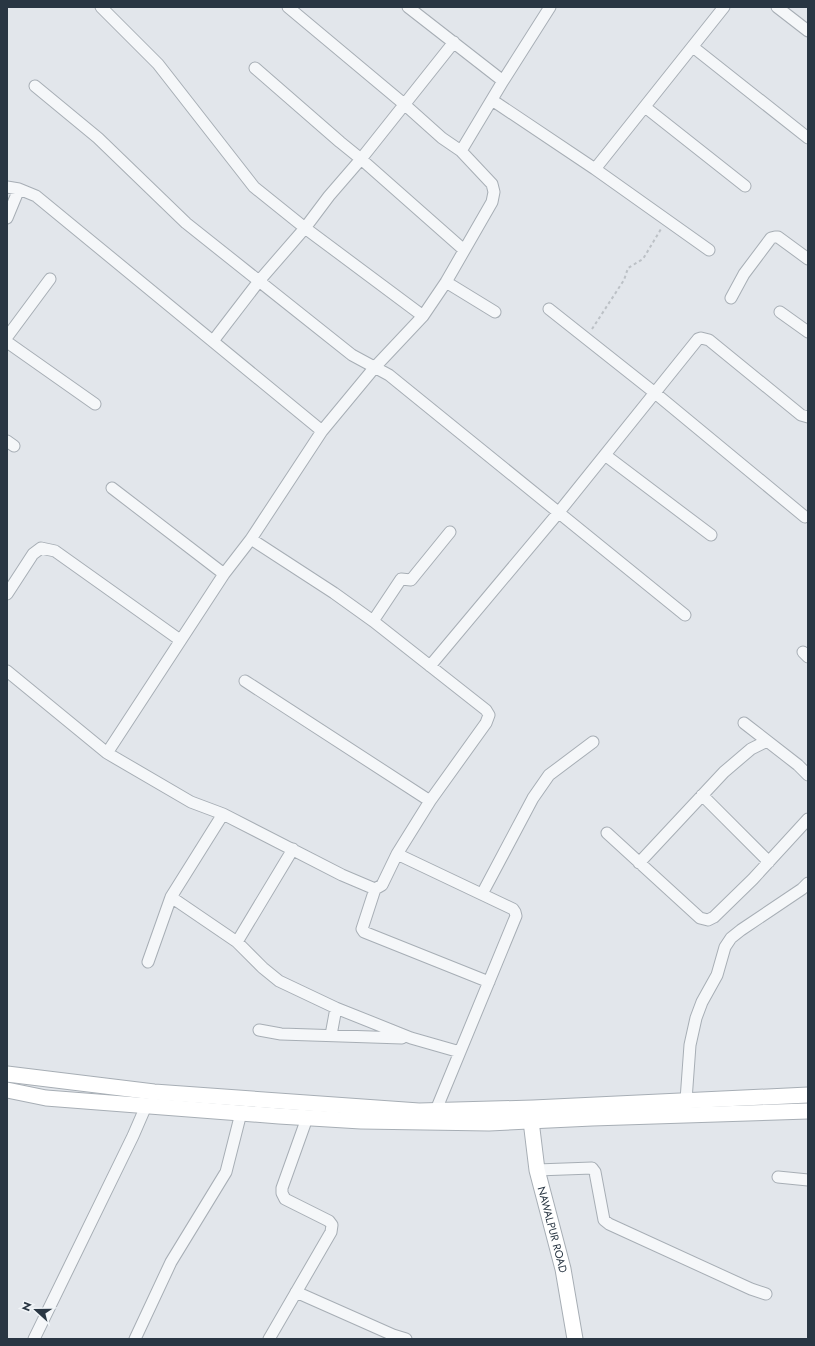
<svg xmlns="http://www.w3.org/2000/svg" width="815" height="1346" font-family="Jost,sans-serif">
<rect width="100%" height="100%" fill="#e2e6eb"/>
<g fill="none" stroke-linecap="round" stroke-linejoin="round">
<!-- street casing -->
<g stroke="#a7aeb5" stroke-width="13">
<path id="street" d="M 101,7 L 158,64 L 254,187 L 305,228 L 423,316
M 288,7 L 404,104 L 442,138 L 461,151
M 408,7 L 503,81
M 777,7 L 808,31
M 693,47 L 808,138
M 255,68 L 340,142 L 361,159 L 464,250
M 35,86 L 98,138 L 186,223 L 352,355 L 389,375 L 685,615
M 492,100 L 595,169 L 709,250
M 645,107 L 745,186
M 595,169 L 724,7
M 7,187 L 19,189 L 36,196 L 322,431
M 7,218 L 19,189
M 446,282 L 495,312
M 731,298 L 744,274 L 771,238 L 775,237 L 778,237 L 808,259
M 549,309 L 655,393 L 805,517
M 780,312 L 808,332
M 7,337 L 50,279
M 213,341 L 259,281 L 305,228 L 329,196 L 361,159 L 454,42
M 7,342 L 95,404
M 7,441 L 14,446
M 605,455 L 711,535
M 112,488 L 224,574
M 251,539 L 322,431 L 375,367 L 423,316 L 446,282 L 492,202 L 494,192 L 492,184 L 461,151 L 503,81 L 550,7
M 7,594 L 33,554 L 41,548 L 55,551 L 180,640
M 373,621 L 401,579 L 411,580 L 450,532
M 803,652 L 808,657
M 430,666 L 559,512 L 698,339 L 701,338 L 709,340 L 801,415 L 808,417
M 7,671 L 107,753
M 245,681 L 430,801
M 744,723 L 798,765 L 808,775
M 702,795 L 769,862
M 607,833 L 700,918 L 708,920 L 714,917 L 753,879 L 808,819
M 397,854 L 382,885 L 375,889 L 342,875 L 223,814 L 191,802 L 107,753 L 224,574 L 251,539 L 334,593 L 373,621 L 486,710 L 489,715 L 486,723 L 430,801 L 397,854 L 513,909 L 515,912 L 516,916 L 436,1110
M 639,863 L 724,772 L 751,749 L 767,741
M 375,889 L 362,929 L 364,932 L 489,982
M 482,894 L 533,798 L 549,775 L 593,742
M 171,897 L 237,942 L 263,968 L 279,981 L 336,1008
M 237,942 L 293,849
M 148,962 L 171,897 L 223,814
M 259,1030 L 281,1034 L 402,1038
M 331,1035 L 336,1008 L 411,1038 L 460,1052
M 686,1100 L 690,1045 L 696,1018 L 702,1002 L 717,975 L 725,947 L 731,938 L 741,930 L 802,889 L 808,883
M 537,1170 L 592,1168 L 595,1172 L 604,1220 L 609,1224 L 751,1289 L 766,1294
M 778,1177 L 808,1180
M 296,1292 L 393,1335 L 406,1339
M 34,1339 L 133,1136 L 146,1106
M 135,1339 L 171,1262 L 226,1172 L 241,1113
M 269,1339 L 331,1232 L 332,1225 L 329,1221 L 285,1199 L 282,1193 L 282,1188 L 307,1118"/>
</g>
<!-- secondary casing -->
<g stroke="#a7aeb5" stroke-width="17">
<g id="secondary">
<path d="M 7,1074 L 154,1092 L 419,1111 L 533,1108 L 808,1095"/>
<path d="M 7,1090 L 46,1098 L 279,1116 L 361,1121 L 489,1123 L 592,1118 L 808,1111"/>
<path id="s1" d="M 531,1121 L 537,1170 L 563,1269 L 575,1339"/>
</g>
</g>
<!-- path -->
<path stroke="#bcc1c6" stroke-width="2" stroke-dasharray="3 3" stroke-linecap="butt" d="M 592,329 L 624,280 L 628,268 L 643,259 L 661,229"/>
<!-- street -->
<use href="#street" stroke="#f5f7f9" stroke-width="11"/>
<!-- secondary -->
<use href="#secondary" stroke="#fff" stroke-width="15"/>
</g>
<g text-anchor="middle" stroke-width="3" stroke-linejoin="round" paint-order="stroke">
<!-- street labels -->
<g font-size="11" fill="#293643" stroke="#f1f5f8">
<text dy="4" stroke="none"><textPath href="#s1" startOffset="111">NAWALPUR ROAD</textPath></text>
</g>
</g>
<!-- border -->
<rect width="815" height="1346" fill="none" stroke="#293643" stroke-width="16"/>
<!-- north arrow -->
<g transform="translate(36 1310) rotate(291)" stroke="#f1f5f8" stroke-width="3" paint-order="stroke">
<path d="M0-3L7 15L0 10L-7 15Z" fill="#293643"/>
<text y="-6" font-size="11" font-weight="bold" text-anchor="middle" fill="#293643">N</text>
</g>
</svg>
